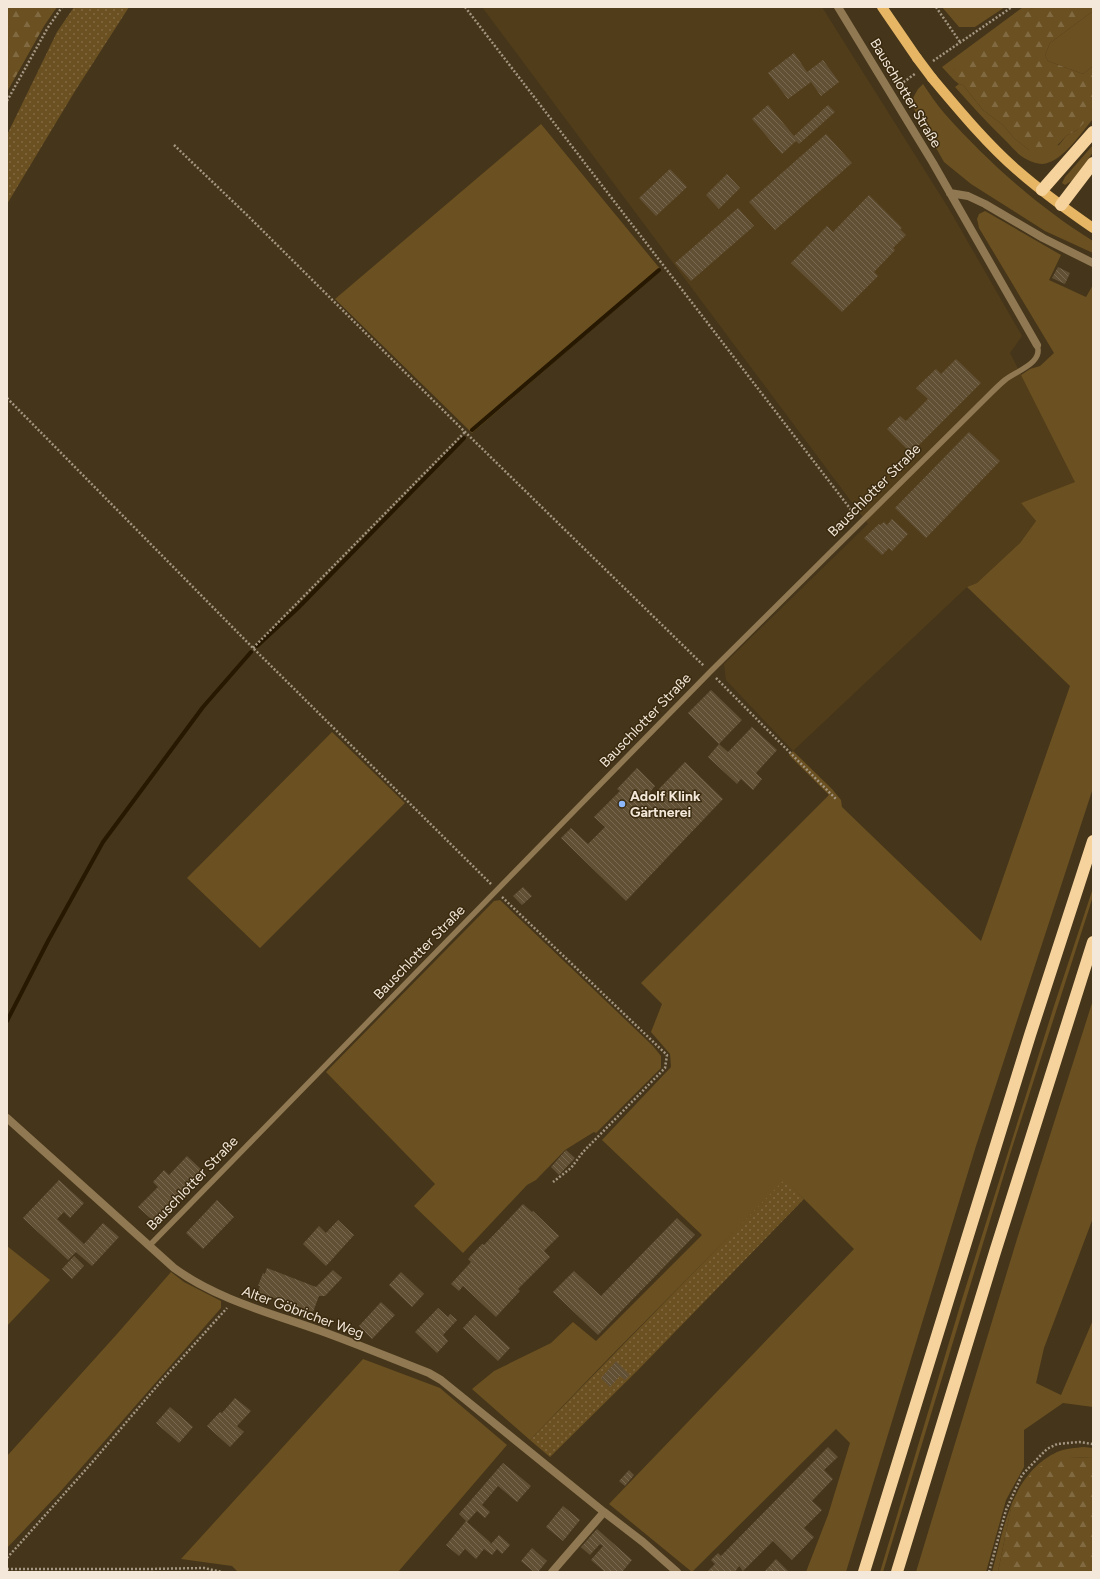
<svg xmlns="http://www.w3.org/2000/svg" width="1100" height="1579" font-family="Figtree,sans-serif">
<defs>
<pattern id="forest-firs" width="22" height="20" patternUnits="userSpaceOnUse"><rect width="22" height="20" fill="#6b5021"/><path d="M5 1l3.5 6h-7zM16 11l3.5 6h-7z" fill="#816941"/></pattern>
<pattern id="park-dots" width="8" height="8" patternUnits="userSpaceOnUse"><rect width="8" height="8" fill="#6b5021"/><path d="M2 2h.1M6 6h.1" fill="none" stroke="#816941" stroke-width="1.8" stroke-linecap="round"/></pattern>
<pattern id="building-back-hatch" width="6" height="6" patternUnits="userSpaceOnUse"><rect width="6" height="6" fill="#625035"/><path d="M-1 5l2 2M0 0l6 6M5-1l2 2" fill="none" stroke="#796952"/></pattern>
</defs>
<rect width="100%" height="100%" fill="#45351a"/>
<!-- built -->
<path fill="#513d1a" d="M 482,7 L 822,7 L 949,209 L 1022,336 L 1010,353 L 1076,482 L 1021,503 L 1036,521 L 1020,543 L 977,583 L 967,587 L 793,751 L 726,680 L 724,664 L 868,524 Z"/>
<!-- grass -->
<path fill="#6b5021" d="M 942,7 L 1005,7 L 975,27 L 959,27 Z
M 1023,7 L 1034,7 L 954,70 L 954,80 L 942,67 Z
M 1093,11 L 1093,66 L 1083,74 L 1048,61 L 1045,55 L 1050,43 Z
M 923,84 C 930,94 937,105 945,114 C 988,162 1038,207 1093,241 L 1093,253 L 1045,231 L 971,184 L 944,162 L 914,109 L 913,98 L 918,89 Z
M 959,84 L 963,85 L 983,110 L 1003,125 L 1015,139 L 1029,150 L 1059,145 L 1066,136 L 1077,130 L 1093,107 L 1093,119 C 1082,132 1066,156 1050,162 C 1042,166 1034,163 1026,159 C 1018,155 1012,147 1006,141 C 988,124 972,106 955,87 Z
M 541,124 L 661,270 L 472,433 L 335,299 Z
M 1093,145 L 1093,152 L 1083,167 L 1073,180 L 1065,185 L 1062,183 L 1065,177 Z
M 985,211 L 1061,255 L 1049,280 L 1086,297 L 1093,285 L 1093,788 L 976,1146 L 846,1572 L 806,1572 L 828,1515 L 850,1443 L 836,1429 L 692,1572 L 609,1504 L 854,1249 L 785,1180 L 608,1359 L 530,1440 L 472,1389 L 494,1371 L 551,1343 L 573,1322 L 596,1341 L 702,1235 L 602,1140 L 671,1067 L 670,1054 L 651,1032 L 662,1004 L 641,983 L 829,795 L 789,755 L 793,751 L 832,789 L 841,800 L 842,807 L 981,941 L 1070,686 L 967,587 L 977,583 L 1020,543 L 1036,521 L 1021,503 L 1075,482 L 1021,375 L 1030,369 L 1040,366 L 1054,353 L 979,228 L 977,219 L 979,214 Z
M 332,732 L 405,803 L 260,948 L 187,878 Z
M 1093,888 L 1093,896 L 1089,909 L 1013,1145 L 883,1572 L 880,1572 L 963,1296 L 1054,1006 Z
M 500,900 L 653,1046 L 661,1056 L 661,1068 L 596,1133 L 594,1132 L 565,1150 L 536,1180 L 527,1185 L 463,1253 L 414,1206 L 435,1184 L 326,1072 L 494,901 Z
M 1093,1000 L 1093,1218 L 1044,1348 L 1036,1383 L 1061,1395 L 1093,1320 L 1093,1407 L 1063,1403 L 1024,1430 L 1024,1467 L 1006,1500 L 986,1572 L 916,1572 L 1017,1239 Z
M 7,1246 L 50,1280 L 7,1326 Z
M 171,1272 L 184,1282 L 221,1301 L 221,1308 L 60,1492 L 7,1548 L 7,1456 L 117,1334 Z
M 363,1359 L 440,1388 L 507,1445 L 398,1572 L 238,1572 L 232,1566 L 181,1559 Z
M 1084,1447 L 1093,1448 L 1093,1458 L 1070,1457 L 1012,1503 L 998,1572 L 992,1572 C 1004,1528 1011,1474 1057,1452 C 1066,1448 1075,1448 1084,1447 Z"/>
<!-- forest -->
<path fill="url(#forest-firs)" d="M 7,7 L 57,7 L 44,26 L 7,92 Z
M 1034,7 L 1093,7 L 1093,11 L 1050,43 L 1045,55 L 1048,61 L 1083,74 L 1093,66 L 1093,107 L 1083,124 L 1077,130 L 1066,136 L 1052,151 L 1039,152 L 1029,150 L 1015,139 L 1003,125 L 983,110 L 963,85 L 959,84 L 954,80 L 954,70 L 962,60 Z
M 1070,1457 L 1093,1458 L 1093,1572 L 998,1572 L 1012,1503 L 1025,1481 L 1036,1469 L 1050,1461 Z"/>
<!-- park -->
<path fill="url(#park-dots)" d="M 74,7 L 129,7 L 75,91 L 7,204 L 7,135 L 57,32 Z
M 785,1179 L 804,1199 L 637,1371 L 550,1457 L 530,1440 Z"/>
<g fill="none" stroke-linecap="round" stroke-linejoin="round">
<!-- stream -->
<path stroke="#261801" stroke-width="4" d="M 472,430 L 659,270
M 257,646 L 298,608 L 464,438
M 7,1021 L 48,941 L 103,842 L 203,707 L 251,652"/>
</g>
<!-- building -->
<path fill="url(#building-back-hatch)" d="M 794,53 L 807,72 L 823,60 L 839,82 L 821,96 L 811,82 L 788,99 L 768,73 Z
M 768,105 L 794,136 L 828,105 L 835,112 L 799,144 L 796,141 L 782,154 L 752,119 Z
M 826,134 L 852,163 L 775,230 L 749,202 Z
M 670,169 L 687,187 L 656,216 L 639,198 Z
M 727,174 L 740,188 L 719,209 L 706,195 Z
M 869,195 L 902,228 L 900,229 L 906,235 L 893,248 L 895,250 L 874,272 L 878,276 L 842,312 L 791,263 L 827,226 L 833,232 Z
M 738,208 L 754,226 L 691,281 L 675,263 Z
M 1058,267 L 1070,273 L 1065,284 L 1052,278 Z
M 956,359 L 981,383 L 911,453 L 887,429 L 900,416 L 906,421 L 928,399 L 916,388 L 936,369 L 941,374 Z
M 969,432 L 1000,461 L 926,538 L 895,508 Z
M 892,519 L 908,534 L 892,551 L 889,548 L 882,555 L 864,538 L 879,524 L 880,525 L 884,522 L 887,525 Z
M 711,690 L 742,720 L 719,744 L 688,713 Z
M 752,727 L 777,750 L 756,773 L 762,779 L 753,790 L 741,779 L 737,784 L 708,757 L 719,744 L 728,752 Z
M 685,762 L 723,799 L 626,901 L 561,838 L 571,828 L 588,844 L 605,827 L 594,817 L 620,791 L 617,789 L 637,768 L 655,786 L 650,792 L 653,795 Z
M 523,887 L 532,896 L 522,905 L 513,896 Z
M 566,1150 L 575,1158 L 559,1175 L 551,1167 Z
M 187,1156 L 206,1174 L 198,1183 L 195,1181 L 169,1208 L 172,1211 L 158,1225 L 138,1207 L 158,1187 L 153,1182 L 164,1170 L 169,1175 Z
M 59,1180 L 84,1203 L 70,1218 L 64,1212 L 57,1219 L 84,1244 L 103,1223 L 119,1237 L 92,1266 L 76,1252 L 68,1260 L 23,1218 Z
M 217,1200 L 234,1217 L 203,1249 L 186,1233 Z
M 523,1204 L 532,1212 L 533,1211 L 559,1236 L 544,1251 L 550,1257 L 518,1289 L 520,1291 L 496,1317 L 463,1286 L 459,1291 L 451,1284 L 471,1262 L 468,1259 L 482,1244 L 484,1245 Z
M 677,1218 L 695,1235 L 598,1335 L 553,1292 L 574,1271 L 601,1296 Z
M 338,1220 L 354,1235 L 326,1266 L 303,1244 L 319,1226 L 326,1233 Z
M 74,1256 L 84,1266 L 72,1279 L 62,1269 Z
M 267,1268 L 316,1287 L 333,1270 L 342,1278 L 325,1296 L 319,1296 L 313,1312 L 258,1292 L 260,1286 L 258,1286 L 263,1273 L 265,1274 Z
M 401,1272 L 424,1294 L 412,1307 L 389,1285 Z
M 381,1302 L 395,1315 L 372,1339 L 359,1326 Z
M 438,1308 L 448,1317 L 450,1314 L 457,1320 L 443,1335 L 448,1341 L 437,1353 L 415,1332 Z
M 475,1315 L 510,1348 L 498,1361 L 463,1328 Z
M 616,1361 L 630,1375 L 625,1380 L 620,1376 L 610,1387 L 601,1378 Z
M 235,1398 L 251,1411 L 237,1426 L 244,1432 L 230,1447 L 207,1426 L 220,1412 L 222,1413 Z
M 170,1407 L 193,1427 L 179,1443 L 156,1423 Z
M 828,1447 L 838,1457 L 824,1470 L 833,1479 L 812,1501 L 822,1510 L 804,1528 L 814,1537 L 792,1560 L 773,1541 L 743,1571 L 739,1566 L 735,1572 L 707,1572 L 715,1564 L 711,1560 L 718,1553 L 721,1556 Z
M 503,1463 L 531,1486 L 517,1502 L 498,1486 L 482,1505 L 490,1512 L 485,1518 L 477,1511 L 467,1522 L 490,1542 L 491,1544 L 499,1535 L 510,1545 L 502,1554 L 497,1549 L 492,1555 L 484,1549 L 476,1559 L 465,1549 L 459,1556 L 446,1545 L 466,1521 L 459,1514 Z
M 629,1470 L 634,1475 L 625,1486 L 619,1481 Z
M 563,1506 L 580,1520 L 563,1541 L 546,1527 Z
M 597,1529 L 632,1560 L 622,1572 L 605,1572 L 591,1560 L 603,1546 L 600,1544 L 590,1555 L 581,1547 Z
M 532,1548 L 547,1561 L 538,1572 L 534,1572 L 521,1561 Z
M 776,1559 L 788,1571 L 764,1572 Z"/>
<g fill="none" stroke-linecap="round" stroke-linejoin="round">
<!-- path -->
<path stroke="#a39682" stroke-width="2.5" stroke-dasharray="2 2" stroke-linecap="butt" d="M 465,7 L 855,515
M 936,7 L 960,42
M 933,61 L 1012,7
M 897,87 L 916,73
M 7,101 L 47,29 L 62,7
M 174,145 L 247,215 L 460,427 L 704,666
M 7,398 L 253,648 L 491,884
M 253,648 L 465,432
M 716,678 L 836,799
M 502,897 L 667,1055 L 665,1068 L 583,1152 L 571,1168 L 553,1182
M 7,1558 L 89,1466 L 163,1379 L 227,1308
M 7,1569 L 148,1569 L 204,1568 L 222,1572
M 989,1572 L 1006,1510 L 1022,1475 L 1040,1456 L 1047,1449 L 1057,1444 L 1079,1442 L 1093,1444"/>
<!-- service -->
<path stroke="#8f7852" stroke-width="5.5" d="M 150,1245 L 710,672 L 989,395 C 994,390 1000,384 1005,380 C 1016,371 1044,363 1037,345"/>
<!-- minor -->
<path stroke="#8f7852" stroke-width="8" d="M 838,7 L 933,163 L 1037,345
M 950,193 L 968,196 L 985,204 L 1043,238 L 1093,263
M 7,1118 L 174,1268 C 218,1300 271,1313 321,1331 C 357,1344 393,1359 429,1373 L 441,1380 L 604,1512 L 643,1542 L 677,1572
M 552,1572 L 604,1512"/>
<!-- primary -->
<path stroke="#e6b665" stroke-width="10" d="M 882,7 L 917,58
M 932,78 C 959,110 986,143 1017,170 C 1041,191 1067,210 1093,228"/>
<!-- motorway -->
<path stroke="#f6d39d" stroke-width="12" d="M 1042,190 L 1093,132
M 1061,205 L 1093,163
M 864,1572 L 1030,1035 L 1093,841
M 897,1572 L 995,1252 L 1093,942"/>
<!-- primary-bridge -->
<path stroke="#e6b665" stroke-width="10" d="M 917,58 L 932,78"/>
</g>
<!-- markers -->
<circle fill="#8db9fc" stroke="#3a2a0f" stroke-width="1.5" cx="622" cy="804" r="4"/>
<g text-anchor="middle" stroke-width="3" stroke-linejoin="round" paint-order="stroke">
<!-- street labels -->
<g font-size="14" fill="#f3e8d9" stroke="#3a2a0f">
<text transform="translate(906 93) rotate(59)" y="5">Bauschlotter Straße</text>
<text transform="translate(874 490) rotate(-45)" y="5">Bauschlotter Straße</text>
<text transform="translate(645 720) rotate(-46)" y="5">Bauschlotter Straße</text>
<text transform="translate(419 952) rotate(-46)" y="5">Bauschlotter Straße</text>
<text transform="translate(192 1183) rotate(-46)" y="5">Bauschlotter Straße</text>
<text transform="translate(303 1312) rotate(20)" y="5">Alter Göbricher Weg</text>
</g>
<!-- poi labels -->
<g font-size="14" font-weight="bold" fill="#f3e8d9" stroke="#3a2a0f" text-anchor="start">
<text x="630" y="801">Adolf Klink<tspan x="630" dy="16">Gärtnerei</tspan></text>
</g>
</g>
<!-- border -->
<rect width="1100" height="1579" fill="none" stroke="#f3e8d9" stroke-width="16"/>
</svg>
